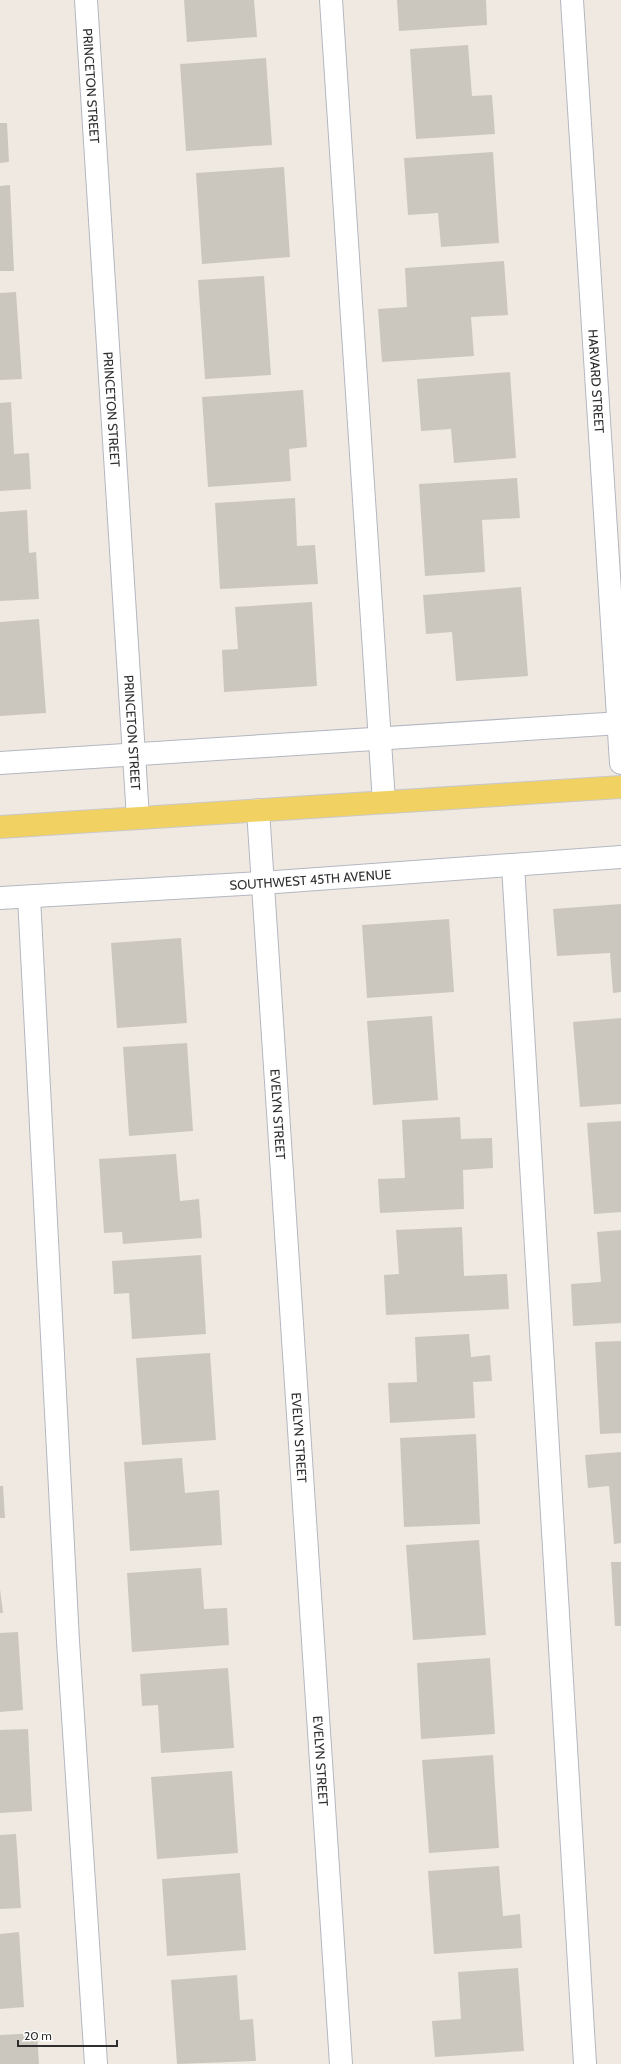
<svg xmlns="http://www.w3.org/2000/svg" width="621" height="2064" font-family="Cabin,sans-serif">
<rect width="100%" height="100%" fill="#efe9e1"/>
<!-- building -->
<path fill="#cbc7bf" d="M 184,0 L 254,0 L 257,37 L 187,42 Z
M 397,0 L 486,0 L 487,25 L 399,31 Z
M 468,45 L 472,96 L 492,95 L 495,134 L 416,139 L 410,49 Z
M 266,58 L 272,145 L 186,151 L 180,64 Z
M 0,123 L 7,123 L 9,162 L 0,163 Z
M 493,152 L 499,243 L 441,247 L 438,213 L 408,215 L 404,158 Z
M 284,167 L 290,257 L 202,264 L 196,173 Z
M 10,185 L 14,271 L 0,271 L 0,186 Z
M 504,261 L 508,315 L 471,317 L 474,356 L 382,362 L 378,309 L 407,307 L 405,268 Z
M 264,276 L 271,375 L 205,379 L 198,280 Z
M 16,292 L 22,379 L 0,380 L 0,293 Z
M 510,372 L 516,458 L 454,463 L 451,429 L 421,431 L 417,379 Z
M 303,390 L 307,447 L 289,449 L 291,481 L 208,487 L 202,397 Z
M 11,402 L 14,454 L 29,453 L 31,489 L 0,491 L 0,403 Z
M 517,478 L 520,518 L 482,520 L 485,572 L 425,576 L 419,484 Z
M 295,498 L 297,546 L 315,545 L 318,584 L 220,589 L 215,503 Z
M 27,510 L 29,553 L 36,552 L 39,599 L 0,601 L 0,512 Z
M 521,587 L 528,676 L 456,681 L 452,632 L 426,634 L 423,595 Z
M 312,602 L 317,686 L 224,692 L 222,650 L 238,649 L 235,607 Z
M 39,619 L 46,713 L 0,716 L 0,622 Z
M 621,904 L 621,992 L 613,993 L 610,953 L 557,956 L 553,909 Z
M 449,919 L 454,992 L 367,998 L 362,925 Z
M 181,938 L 187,1023 L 117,1028 L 111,943 Z
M 432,1016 L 438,1100 L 373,1105 L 367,1021 Z
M 621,1018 L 621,1104 L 580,1107 L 573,1022 Z
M 187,1043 L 193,1131 L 129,1136 L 123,1047 Z
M 460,1117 L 461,1139 L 492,1138 L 493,1168 L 463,1170 L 464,1209 L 380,1213 L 378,1179 L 405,1178 L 402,1120 Z
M 621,1121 L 621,1212 L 594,1214 L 587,1123 Z
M 176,1154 L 180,1201 L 199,1199 L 202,1238 L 123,1244 L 122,1232 L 104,1233 L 99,1159 Z
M 462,1227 L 464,1276 L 507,1274 L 509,1309 L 386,1315 L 384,1275 L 399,1274 L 396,1230 Z
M 621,1230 L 621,1323 L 573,1326 L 571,1284 L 601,1282 L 597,1232 Z
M 201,1255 L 206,1334 L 132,1339 L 129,1293 L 114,1294 L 112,1261 Z
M 469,1334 L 471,1357 L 490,1355 L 492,1381 L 473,1382 L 475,1418 L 390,1423 L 388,1383 L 417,1382 L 415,1337 Z
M 621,1341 L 621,1433 L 600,1434 L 595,1342 Z
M 210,1353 L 216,1440 L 142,1445 L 136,1358 Z
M 476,1434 L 480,1524 L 404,1527 L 400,1438 Z
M 621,1452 L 621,1543 L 614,1544 L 609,1486 L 588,1488 L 585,1455 Z
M 182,1458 L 185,1493 L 219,1490 L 222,1545 L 130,1551 L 124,1462 Z
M 0,1486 L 3,1486 L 5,1518 L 0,1518 Z
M 479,1540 L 486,1635 L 413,1640 L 406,1545 Z
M 611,1562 L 621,1562 L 621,1626 L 615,1626 Z
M 201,1568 L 204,1609 L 227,1608 L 229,1645 L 132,1652 L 127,1573 Z
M 0,1589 L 3,1613 L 0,1613 Z
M 18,1632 L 23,1710 L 0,1712 L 0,1633 Z
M 490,1658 L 495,1734 L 421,1739 L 417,1663 Z
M 228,1668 L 234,1748 L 161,1753 L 158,1705 L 142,1706 L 140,1674 Z
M 28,1729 L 32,1811 L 0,1813 L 0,1730 Z
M 493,1755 L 499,1848 L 429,1853 L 422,1760 Z
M 232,1771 L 238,1853 L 157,1859 L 151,1777 Z
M 16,1834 L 21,1908 L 0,1909 L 0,1835 Z
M 499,1866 L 503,1916 L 520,1914 L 522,1948 L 434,1954 L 428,1871 Z
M 240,1873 L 246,1950 L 167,1956 L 162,1879 Z
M 19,1932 L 24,2007 L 0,2009 L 0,1934 Z
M 518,1968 L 524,2051 L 435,2057 L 432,2021 L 461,2019 L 458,1972 Z
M 237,1975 L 240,2020 L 253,2019 L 256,2061 L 177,2064 L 171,1980 Z
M 37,2033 L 39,2064 L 0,2064 L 0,2035 Z"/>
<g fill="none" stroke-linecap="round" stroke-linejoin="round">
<!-- minor casing -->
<g stroke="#b4b7c1" stroke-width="24">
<g id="minor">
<path id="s1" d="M 86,0 L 138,818"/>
<path d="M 331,0 L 384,802"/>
<path id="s2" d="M 572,0 L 621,763"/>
<path d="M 0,763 L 621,723"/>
<path id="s3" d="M 258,810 L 341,2064"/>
<path d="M 513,865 L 585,2064"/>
<path d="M 29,897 L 68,1641 L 96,2064"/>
<path id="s4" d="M 0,898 L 262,883 L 621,857"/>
</g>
</g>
<!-- major casing -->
<g stroke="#c9c9c9" stroke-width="24">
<path id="major" d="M 0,827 L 621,787"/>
</g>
<!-- minor -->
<use href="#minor" stroke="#fff" stroke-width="22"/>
<!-- major -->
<use href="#major" stroke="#f2d163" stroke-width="22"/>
</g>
<g text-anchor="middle" stroke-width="3" stroke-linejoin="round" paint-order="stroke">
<!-- street labels -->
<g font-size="13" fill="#2e2e2e" stroke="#fff">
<text dy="5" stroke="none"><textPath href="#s1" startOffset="86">PRINCETON STREET</textPath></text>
<text dy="5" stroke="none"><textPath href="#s2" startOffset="382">HARVARD STREET</textPath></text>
<text dy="5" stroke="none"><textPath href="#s1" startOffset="410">PRINCETON STREET</textPath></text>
<text dy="5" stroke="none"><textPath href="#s1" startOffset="734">PRINCETON STREET</textPath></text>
<text dy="5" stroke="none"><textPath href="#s4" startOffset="311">SOUTHWEST 45TH AVENUE</textPath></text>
<text dy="5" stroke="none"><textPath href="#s3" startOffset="305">EVELYN STREET</textPath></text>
<text dy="5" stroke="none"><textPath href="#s3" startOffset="629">EVELYN STREET</textPath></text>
<text dy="5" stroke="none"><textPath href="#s3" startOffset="953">EVELYN STREET</textPath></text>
</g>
</g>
<!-- scale -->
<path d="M18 2040v6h99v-6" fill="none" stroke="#2e2e2e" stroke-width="2"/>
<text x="24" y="2040" font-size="12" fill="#2e2e2e" stroke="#ffffff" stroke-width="3" paint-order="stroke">20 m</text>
</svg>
